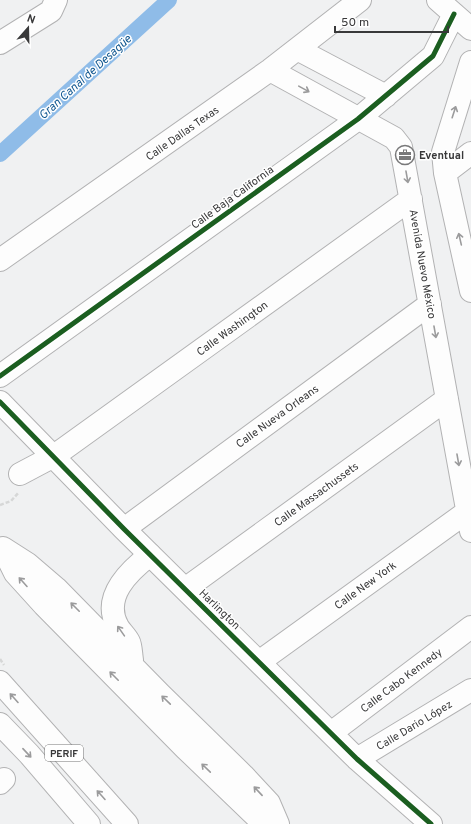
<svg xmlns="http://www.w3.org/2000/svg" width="471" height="824" font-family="Overpass,sans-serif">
<rect width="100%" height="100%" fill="#f0f1f2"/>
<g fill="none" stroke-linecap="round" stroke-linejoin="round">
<!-- canal -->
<path stroke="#8fbce8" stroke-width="16" d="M 0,154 L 169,0"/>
<!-- minor casing -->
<g stroke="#b2b2b3" stroke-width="24">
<path id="minor" d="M 438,0 L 471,29
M 297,49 L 386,96
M 471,62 L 443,152 L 445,173 L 471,291
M 270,70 L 394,138 L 401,147 L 471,531
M 445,173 L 471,153
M 0,260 L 270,70 L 360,0
M 0,376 L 358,119 L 433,56 L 454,14
M 0,402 L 124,529 L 357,759 L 431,824
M 20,474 L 54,456 L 411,199
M 124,529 L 430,304
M 185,589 L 447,399
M 259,662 L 471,509
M 331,733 L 471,627
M 357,759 L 471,690
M 0,783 L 4,779"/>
</g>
<!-- highway casing -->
<g stroke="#b2b2b3" stroke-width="24">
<path id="highway" d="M 0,43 L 51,11 L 56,0
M 3,548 L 28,564 L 56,588 L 160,694 L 243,775 L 269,803 L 278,824
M 3,549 L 15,573 L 44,605 L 185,748 L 264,824
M 132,660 C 131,654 131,646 129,642 C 126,636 121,632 118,627 C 101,597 129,571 150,555
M 0,682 L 127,824
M 0,724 L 29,754 L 89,824"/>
</g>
<!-- path -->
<path stroke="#d6d7d7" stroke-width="2.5" stroke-dasharray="4 2" stroke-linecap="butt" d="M 0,505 L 11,501 L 19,492
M 0,659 L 4,665"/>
<!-- minor -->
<use href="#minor" stroke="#fdfdfd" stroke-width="22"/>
<!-- highway -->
<use href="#highway" stroke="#fdfdfd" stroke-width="22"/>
<!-- cycleway casing -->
<g stroke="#fff" stroke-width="8">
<path id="cycleway" d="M 0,376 L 358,119 L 433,56 L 454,14
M 0,402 L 124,529 L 357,759 L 431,824"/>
</g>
<!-- cycleway -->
<use href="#cycleway" stroke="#1b5e20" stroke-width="5"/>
</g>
<!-- one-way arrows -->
<defs><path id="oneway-shaft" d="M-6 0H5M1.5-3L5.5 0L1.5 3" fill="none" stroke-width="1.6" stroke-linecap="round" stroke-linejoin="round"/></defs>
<g stroke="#9b9b9c">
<use href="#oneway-shaft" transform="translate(304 89) rotate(29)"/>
<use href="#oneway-shaft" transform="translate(454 112) rotate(-72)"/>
<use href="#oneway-shaft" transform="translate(407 177) rotate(80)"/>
<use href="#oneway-shaft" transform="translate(460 239) rotate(-103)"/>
<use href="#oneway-shaft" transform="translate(435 332) rotate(80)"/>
<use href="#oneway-shaft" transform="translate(458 460) rotate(80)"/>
<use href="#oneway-shaft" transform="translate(23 582) rotate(-132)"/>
<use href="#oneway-shaft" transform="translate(75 607) rotate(-135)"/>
<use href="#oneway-shaft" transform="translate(121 631) rotate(-125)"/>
<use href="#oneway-shaft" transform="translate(114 676) rotate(-135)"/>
<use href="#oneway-shaft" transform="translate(14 698) rotate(-132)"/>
<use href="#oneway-shaft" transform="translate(166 700) rotate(-136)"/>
<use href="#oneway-shaft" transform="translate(27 753) rotate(47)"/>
<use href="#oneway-shaft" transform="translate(206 768) rotate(-136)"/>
<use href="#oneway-shaft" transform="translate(258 791) rotate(-133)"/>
<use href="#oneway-shaft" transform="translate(101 795) rotate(-132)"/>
</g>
<!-- icons -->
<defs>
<g id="office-ring" transform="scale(1)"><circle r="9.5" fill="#fff" stroke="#79797a" stroke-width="1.5"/><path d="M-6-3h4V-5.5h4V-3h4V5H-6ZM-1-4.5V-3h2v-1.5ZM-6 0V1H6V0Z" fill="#79797a"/></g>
</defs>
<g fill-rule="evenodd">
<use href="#office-ring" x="405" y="155"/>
</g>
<g text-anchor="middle" stroke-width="3" stroke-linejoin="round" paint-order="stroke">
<!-- shield labels -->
<rect fill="#fff" stroke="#747475" stroke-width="1" x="45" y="745" width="38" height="16" rx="3"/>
<g font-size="10" font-weight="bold" fill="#39393a">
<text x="64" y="757">PERIF</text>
</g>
<!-- street labels -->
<g font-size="11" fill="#39393a" stroke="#fff">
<text transform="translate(182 133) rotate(-35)" y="4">Calle Dallas Texas</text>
<text transform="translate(232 197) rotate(-36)" y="4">Calle Baja California</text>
<text transform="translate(423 264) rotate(80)" y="4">Avenida Nuevo México</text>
<text transform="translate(232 328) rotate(-36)" y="4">Calle Washington</text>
<text transform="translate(277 416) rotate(-36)" y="4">Calle Nueva Orleans</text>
<text transform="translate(316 494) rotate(-36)" y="4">Calle Massachussets</text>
<text transform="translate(365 585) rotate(-36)" y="4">Calle New York</text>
<text transform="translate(220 609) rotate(44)" y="4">Harlington</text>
<text transform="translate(401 680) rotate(-37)" y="4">Calle Cabo Kennedy</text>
<text transform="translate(414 725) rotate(-31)" y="4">Calle Dario López</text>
</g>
<!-- poi labels -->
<g font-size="11" font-weight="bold" fill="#39393a" stroke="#fff" text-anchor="start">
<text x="419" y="159">Eventual</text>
</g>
<!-- water labels -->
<g font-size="12" font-style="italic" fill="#125891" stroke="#fff">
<text transform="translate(85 77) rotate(-42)" y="4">Gran Canal de Desagüe</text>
</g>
</g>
<!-- north arrow -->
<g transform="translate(28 28) rotate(20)" stroke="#ffffff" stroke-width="3" paint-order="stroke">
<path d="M0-3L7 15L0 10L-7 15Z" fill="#39393a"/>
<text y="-6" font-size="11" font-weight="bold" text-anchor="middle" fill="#39393a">N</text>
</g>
<!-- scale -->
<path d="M335 26v6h113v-6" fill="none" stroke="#39393a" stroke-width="2"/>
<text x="341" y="26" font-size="12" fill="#39393a" stroke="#ffffff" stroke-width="3" paint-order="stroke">50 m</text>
</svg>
